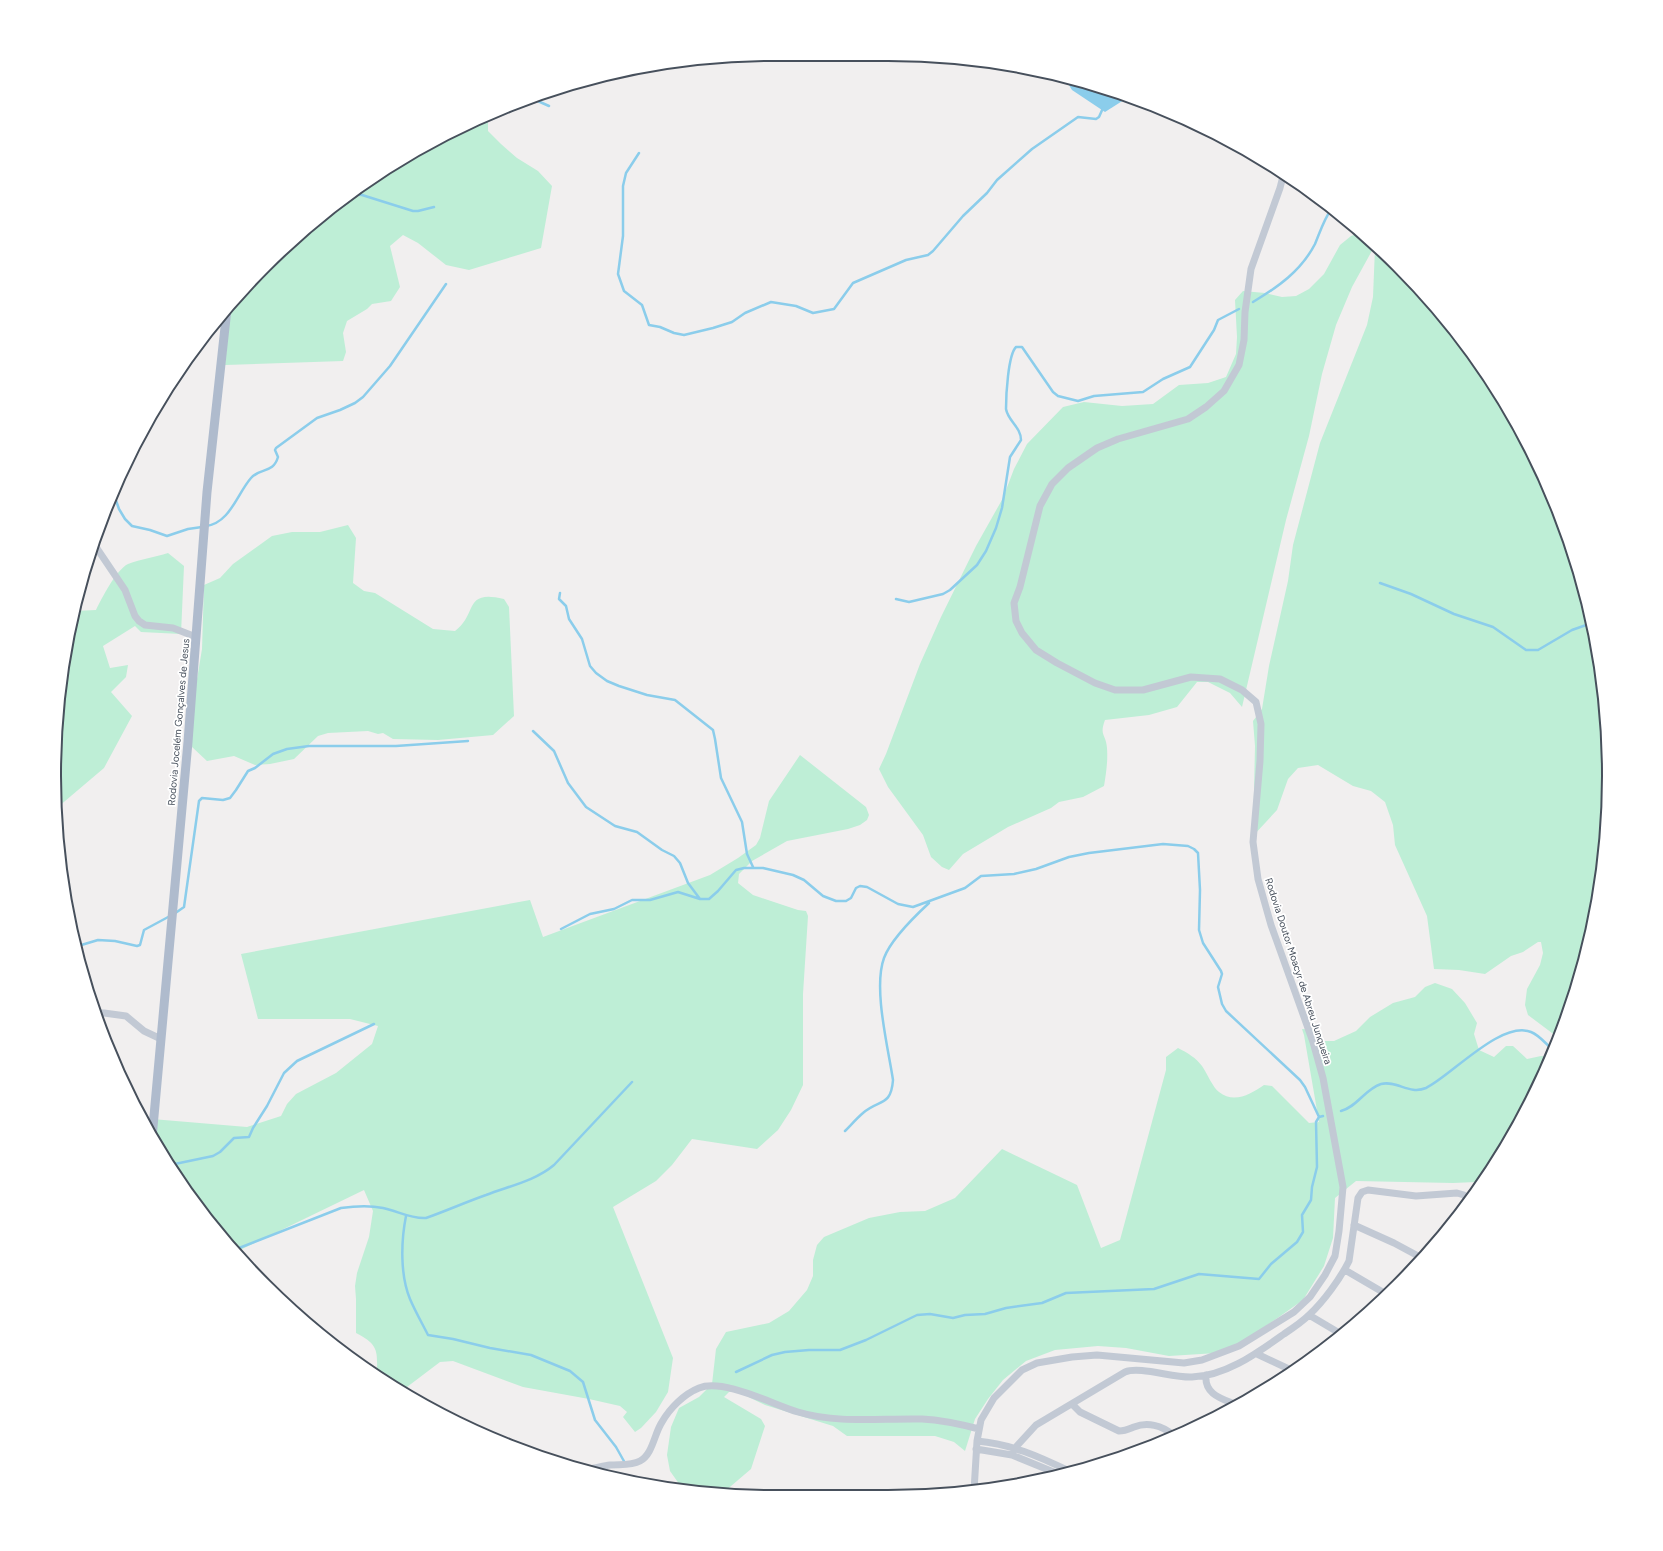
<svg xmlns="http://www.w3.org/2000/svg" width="1663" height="1551" font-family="Figtree,sans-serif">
<rect width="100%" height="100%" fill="#f1efef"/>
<!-- green -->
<path fill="#beeed6" d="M 490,114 L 488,122 L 488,131 L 501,144 L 517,158 L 538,171 L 552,186 L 541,248 L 469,270 L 446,265 L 418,243 L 403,235 L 390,246 L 400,287 L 391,301 L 372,304 L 367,309 L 347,321 L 343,333 L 346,352 L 343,361 L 225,365 L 231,303 L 233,300 L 336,203 L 457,128 Z
M 1359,233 L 1374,247 L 1352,287 L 1336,325 L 1322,374 L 1309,436 L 1286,520 L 1242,707 L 1230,693 L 1208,682 L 1197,682 L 1177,707 L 1149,715 L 1105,720 C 1099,736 1106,734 1107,748 C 1108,761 1106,774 1104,786 L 1083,797 L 1059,802 L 1051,808 L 1008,827 L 963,854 L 949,870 L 942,867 L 931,857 L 923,835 L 888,787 L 879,769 L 886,754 L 920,664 L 941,617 L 976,546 L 1003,498 L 1014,469 L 1027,444 L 1063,407 L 1084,402 L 1122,406 L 1153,404 L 1179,385 L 1208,383 L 1226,377 L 1236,354 L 1237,337 L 1235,300 L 1243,291 L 1265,293 L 1282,297 L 1296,296 L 1309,289 L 1324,274 L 1340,245 L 1351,236 Z
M 1375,248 L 1430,300 L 1512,415 L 1571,543 L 1603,681 L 1607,822 L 1584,962 L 1556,1036 L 1528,1015 L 1525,1005 L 1527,989 L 1540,965 L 1543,953 L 1541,942 L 1538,942 L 1523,952 L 1511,956 L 1485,974 L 1459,970 L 1434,969 L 1427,916 L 1395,845 L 1393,825 L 1385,802 L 1371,791 L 1353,786 L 1318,765 L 1298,768 L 1288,779 L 1277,810 L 1253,836 L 1255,746 L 1253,721 L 1262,709 L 1269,666 L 1288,581 L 1293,545 L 1320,443 L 1367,325 L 1373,297 Z
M 348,525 L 356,538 L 353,583 L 364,591 L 375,593 L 433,629 L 455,631 C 478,614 463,589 504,599 L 509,607 L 514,716 L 493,735 L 438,740 L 393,739 L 383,733 L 378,734 L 368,731 L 328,733 L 318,736 L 294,759 L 270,764 L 255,765 L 234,756 L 207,761 L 192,747 L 186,746 L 202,649 L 204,585 L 220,578 L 233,564 L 272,536 L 292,532 L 320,532 Z
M 168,553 L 184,566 L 181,634 L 141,632 L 135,626 L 103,646 L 110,668 L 128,665 L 126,677 L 111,692 L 132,716 L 104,768 L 58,807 L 56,729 L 75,611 L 96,610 C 102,598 116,570 128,564 C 141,559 155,557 168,553 Z
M 800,755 L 866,807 L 869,815 L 867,820 L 860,825 L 848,829 L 787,841 L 752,861 L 739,874 L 738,883 L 753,895 L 798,910 L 806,911 L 808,916 L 803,994 L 803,1085 L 791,1110 L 778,1130 L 757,1149 L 692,1139 L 672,1165 L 656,1181 L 613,1207 L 673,1358 L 668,1392 L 656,1412 L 641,1428 L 635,1432 L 623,1417 L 627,1412 L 620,1406 L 589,1399 L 523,1387 L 453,1361 L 440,1362 L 407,1387 L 401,1389 L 377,1376 C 377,1352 380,1345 356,1333 L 356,1299 L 355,1286 L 357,1273 L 369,1237 L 373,1211 L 364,1190 L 236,1252 L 203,1215 L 151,1136 L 152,1119 L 247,1127 L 281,1116 L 287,1104 L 296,1094 L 336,1073 L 372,1044 L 378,1026 L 350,1019 L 258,1019 L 241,954 L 530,900 L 543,937 L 710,875 L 738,858 L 756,845 L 760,838 L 769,801 Z
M 1435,983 L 1452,989 L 1465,1003 L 1477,1023 L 1474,1034 L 1479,1050 L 1494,1057 L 1506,1046 L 1513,1046 L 1527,1059 L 1541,1056 L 1549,1057 L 1535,1094 L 1479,1184 L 1476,1182 L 1453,1183 L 1356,1181 L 1335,1198 L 1333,1238 L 1324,1266 L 1303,1300 L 1279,1317 L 1245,1340 L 1217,1353 L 1169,1356 L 1126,1348 L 1098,1346 L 1055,1350 L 1026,1361 L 1003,1380 L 988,1399 L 975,1419 L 965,1451 L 954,1442 L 935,1436 L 847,1436 L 833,1426 L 765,1405 L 738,1392 L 729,1392 L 724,1397 L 761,1419 L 765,1426 L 751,1469 L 724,1492 L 682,1488 L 670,1471 L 667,1455 L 671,1427 L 679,1408 L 699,1397 L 712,1384 L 716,1349 L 726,1332 L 769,1323 L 789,1311 L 807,1290 L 813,1276 L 813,1260 L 817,1245 L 824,1237 L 869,1218 L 900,1212 L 925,1211 L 955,1198 L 1002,1149 L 1077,1185 L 1101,1248 L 1120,1240 L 1166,1070 L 1166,1057 L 1178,1048 C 1188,1053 1196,1058 1202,1066 C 1207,1073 1213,1088 1219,1092 C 1234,1104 1251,1094 1264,1085 L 1272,1086 L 1309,1123 L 1319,1122 L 1304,1035 L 1302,1029 L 1320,1030 L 1320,1041 L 1334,1041 L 1356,1031 L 1370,1017 L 1393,1003 L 1415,997 L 1425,987 Z"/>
<!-- water -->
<path fill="#8bcdeb" d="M 1064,77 L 1074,79 L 1127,98 L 1105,112 L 1072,90 Z"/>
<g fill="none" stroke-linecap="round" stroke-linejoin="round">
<!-- stream -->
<path stroke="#8bcdeb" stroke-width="2.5" d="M 531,98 L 549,106
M 639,153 L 626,173 L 623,186 L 623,236 L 618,274 L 624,291 L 642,305 L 649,325 L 660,327 L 674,333 L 684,335 L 713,328 L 732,322 L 745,313 L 771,302 L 796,306 L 813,313 L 834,309 L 853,283 L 906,260 L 928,255 L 933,251 L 963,216 L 987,193 L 997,180 L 1032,149 L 1078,117 L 1096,119 L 1099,117 L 1103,108
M 350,194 L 362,195 L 413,211 L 418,211 L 434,207
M 1253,302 C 1278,287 1301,271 1315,244 C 1320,232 1324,219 1332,208
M 113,492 L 119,509 L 125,519 L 132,526 L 150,530 L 167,536 L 188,529 L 202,527
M 206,526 C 230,523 237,494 251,478 C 261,467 273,474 278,457 L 275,450 L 276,448 L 317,418 L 340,410 L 355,403 L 363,397 L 390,366 L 446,284
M 1380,583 L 1411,594 L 1454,614 L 1493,627 L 1526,650 L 1538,650 L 1572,630 L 1589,624
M 560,593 L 559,599 L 566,606 L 569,619 L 582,639 L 590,666 L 596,673 L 607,681 L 619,686 L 647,695 L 675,700 L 713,730 L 715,739 L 721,778 L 742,822 L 747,854 L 753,867
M 896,599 L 909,602 L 943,594 L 950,590 L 977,565 L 986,551 L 996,528 L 1002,508 L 1010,457 L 1021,440 C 1021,427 1008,421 1006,409 C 1006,396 1008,355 1016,347 L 1022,347 L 1053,392 L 1058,396 L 1078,401 L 1094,396 L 1143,392 L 1163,379 L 1190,367 L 1214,330 L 1218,320 L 1239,309
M 533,731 L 554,751 L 568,783 L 586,807 L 615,826 L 637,832 L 662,850 L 674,856 L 680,863 L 688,883 L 700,899
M 60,869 L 61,867
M 174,914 L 184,907 L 199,801 L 202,798 L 223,800 L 230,798 L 236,790 L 248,771 L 255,768 L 273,754 L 287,749 L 309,746 L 396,746 L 468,741
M 561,929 L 590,914 L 614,909 L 632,900 L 650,900 L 678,892 L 700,899 L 709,899 L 718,891 L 736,870 L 744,868 L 763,868 L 793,875 L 804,880 L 823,896 L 836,901 L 846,901 L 851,898 L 856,888 L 860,886 L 867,887 L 898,904 L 913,907 L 965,888 L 981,876 L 1014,874 L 1036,869 L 1069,857 L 1089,853 L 1163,844 L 1188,846 L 1194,849 L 1198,853 L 1200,890 L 1199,930 L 1203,943 L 1221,971 L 1222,974 L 1218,987 L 1222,1004 L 1226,1011 L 1300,1080 L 1305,1087 L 1319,1117
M 78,946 L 98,940 L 115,941 L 137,946 L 140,945 L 144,930 L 170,916
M 1341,1111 C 1357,1107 1365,1089 1381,1084 C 1397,1080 1409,1095 1426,1088 C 1451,1076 1501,1020 1531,1032 C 1539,1035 1545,1043 1552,1049
M 845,1131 C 851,1125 857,1118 863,1113 C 879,1099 891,1107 893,1080 C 888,1047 873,988 884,958 C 891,939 915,916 929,903
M 170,1165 L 213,1156 L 220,1152 L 234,1138 L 249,1137 L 253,1128 L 267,1106 L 284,1073 L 297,1061 L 374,1024
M 406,1216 C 401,1241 400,1275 410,1299 C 415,1311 422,1323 428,1335 L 453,1339 L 490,1348 L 531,1355 L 570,1371 L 583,1382 L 595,1420 L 616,1447 L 625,1463
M 234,1250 L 341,1208 C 355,1206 369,1205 383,1208 C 398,1211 410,1219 426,1218 C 446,1211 466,1202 486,1195 C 509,1186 535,1181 554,1165 L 632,1082
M 736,1372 L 772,1355 L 785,1352 L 809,1350 L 840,1350 L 866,1340 L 917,1315 L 930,1314 L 953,1318 L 965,1315 L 985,1314 L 1006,1308 L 1042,1303 L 1066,1293 L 1154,1289 L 1199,1274 L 1259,1279 L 1271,1264 L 1297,1242 L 1303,1232 L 1302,1215 L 1311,1200 L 1312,1187 L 1317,1167 L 1316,1122 L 1319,1117 L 1323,1116"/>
<!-- minor -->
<path stroke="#c2c9d4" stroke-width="7" d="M 94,544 L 125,590 L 135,616 L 139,621 L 145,625 L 173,628 L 196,637
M 95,1013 L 104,1013 L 126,1016 L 144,1031 L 161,1039
M 1354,1225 L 1394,1243 L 1420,1257
M 1345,1270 L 1386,1294
M 1309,1315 L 1341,1334
M 1257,1354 L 1291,1370
M 1206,1375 C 1204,1395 1223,1399 1237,1405
M 1072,1404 L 1080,1412 L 1119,1431 C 1125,1431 1129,1429 1134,1427 C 1147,1422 1162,1425 1173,1435
M 977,1441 C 1011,1444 1038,1456 1069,1471
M 976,1449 L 1012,1455 L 1056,1473
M 1012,1455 L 1015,1448 L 1036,1425 L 1125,1372 C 1140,1366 1173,1378 1192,1377 C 1226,1376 1257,1353 1284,1334 C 1293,1328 1302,1322 1309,1315 C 1324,1301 1340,1279 1349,1261 L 1358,1198 L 1362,1192 L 1368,1190 L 1416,1196 L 1457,1193 L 1464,1195 L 1469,1201
M 589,1469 C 596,1468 603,1466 610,1465 C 620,1464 631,1466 640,1461 C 653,1454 654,1434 662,1422 C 670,1408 684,1394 699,1388 C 723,1378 774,1405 798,1412 C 838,1424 881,1418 922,1419 C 941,1420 960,1424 979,1429
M 974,1491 L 977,1441 L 981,1420 L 994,1398 L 1022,1370 L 1037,1363 L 1072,1357 L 1097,1355 L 1184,1363 L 1202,1360 L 1239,1346 L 1294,1312 L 1310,1297 L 1325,1275 L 1335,1256 L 1339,1231 L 1343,1187 L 1323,1078 L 1313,1042 L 1271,925 L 1258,879 L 1253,842 L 1260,761 L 1261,724 L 1256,702 L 1242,690 L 1220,679 L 1191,677 L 1143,690 L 1115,690 L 1095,683 L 1057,663 L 1036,650 L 1022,633 L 1016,621 L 1014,603 L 1020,587 L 1040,506 L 1052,484 L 1068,468 L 1097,448 L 1118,439 L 1188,419 L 1206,407 L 1224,391 L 1239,365 L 1244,340 L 1245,312 L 1251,269 L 1280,188 L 1283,176"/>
<!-- major -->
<path stroke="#afbbcd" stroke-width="9" d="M 152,1138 L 188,742 L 207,492 L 227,309"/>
</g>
<g text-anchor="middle" stroke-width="3.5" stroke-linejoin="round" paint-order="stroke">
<!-- street labels -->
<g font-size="10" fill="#47505c" stroke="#fff">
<text transform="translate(178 722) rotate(-85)" y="4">Rodovia Jocelém Gonçalves de Jesus</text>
<text transform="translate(1299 971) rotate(72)" y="4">Rodovia Doutor Moacyr de Abreu Junqueira</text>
</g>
</g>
<!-- crop -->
<path d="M0 0H1663V1551H0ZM775 61H888A714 714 0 0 1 1602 775V776A714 714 0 0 1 888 1490H775A714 714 0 0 1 61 776V775A714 714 0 0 1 775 61Z" fill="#fff" fill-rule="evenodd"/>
<path fill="none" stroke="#47505c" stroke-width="2" d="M775 61H888A714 714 0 0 1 1602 775V776A714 714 0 0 1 888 1490H775A714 714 0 0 1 61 776V775A714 714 0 0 1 775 61Z"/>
</svg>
